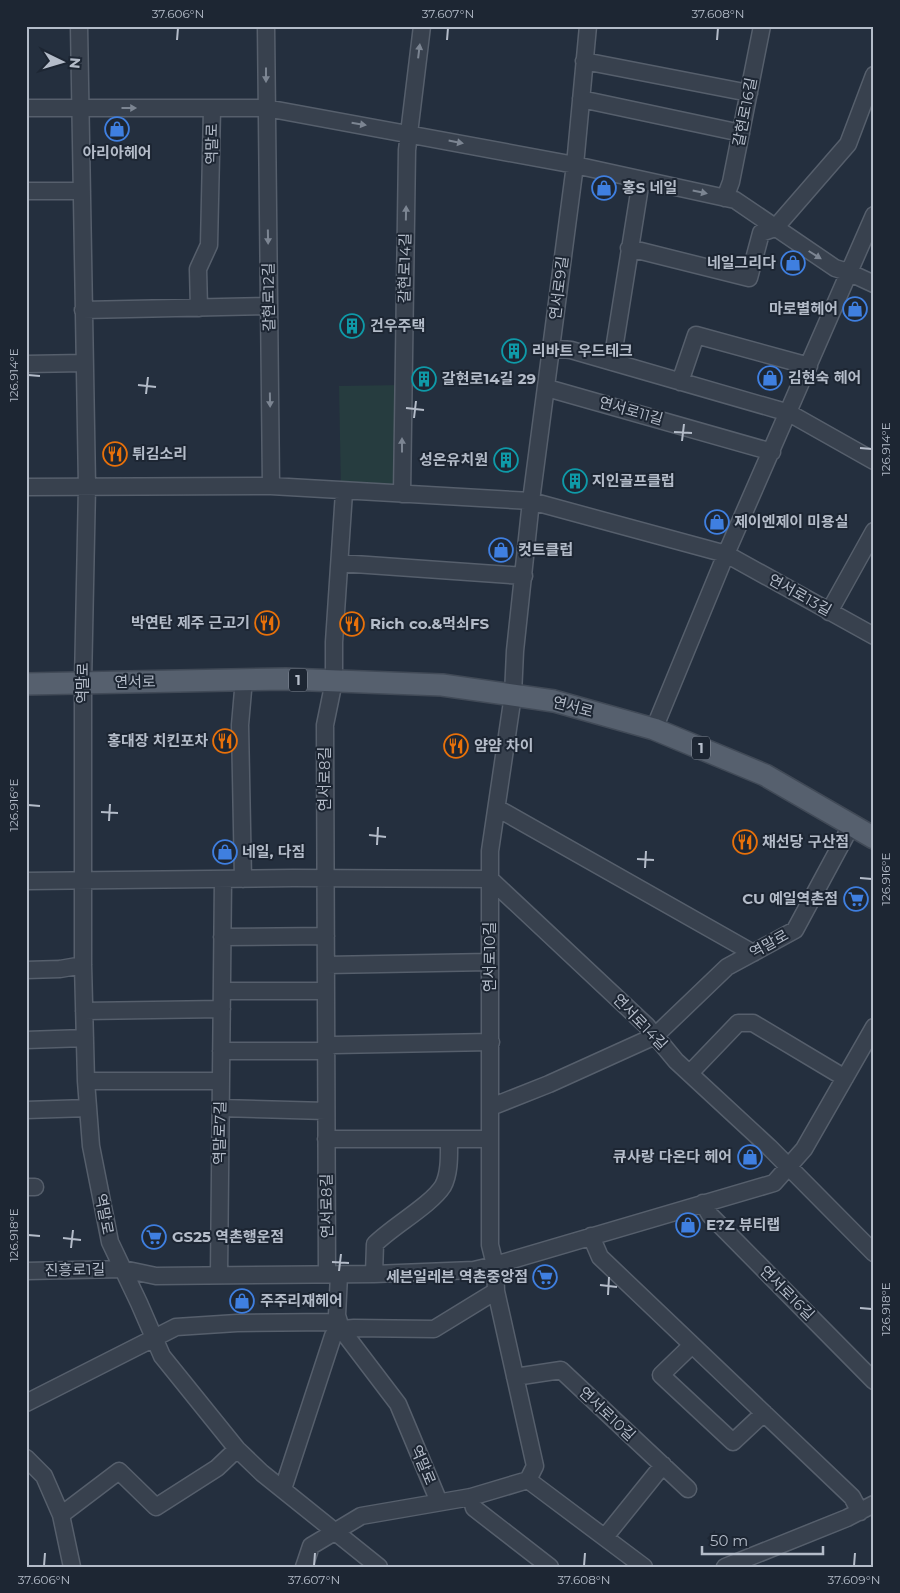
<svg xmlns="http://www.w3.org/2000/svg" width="900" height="1593" font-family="Montserrat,'Noto Sans KR',sans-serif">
<rect width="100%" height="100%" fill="#242f3e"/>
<!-- green -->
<path fill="#263c3f" d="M 403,385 L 399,494 L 341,491 L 339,386 Z"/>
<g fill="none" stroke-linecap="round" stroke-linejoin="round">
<!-- minor casing -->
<g stroke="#565f6c" stroke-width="19">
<path id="minor" d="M 79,26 L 87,486 L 83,683 L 83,965 L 86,1081 L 91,1146 L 110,1242 L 139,1303 L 162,1356 L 237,1449 L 262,1473 L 379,1567
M 266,26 L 271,486
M 584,61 L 749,93
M 581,99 L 741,133
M 26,108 L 266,108 L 575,165 L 735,200 L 835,268 L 848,272 L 874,284
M 26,191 L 82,191
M 725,198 L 731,182 L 762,26
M 629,248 L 749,278 L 761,233 L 775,228 L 848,144 L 874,75
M 199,308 L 198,269 L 209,245 L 212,109
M 83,310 L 269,306
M 552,348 L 571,350 L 789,413 L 874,461
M 612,362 L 641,180
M 26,364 L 84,363
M 680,382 L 696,335 L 809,366
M 547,388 L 772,452
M 26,487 L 271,486 L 531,501 L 726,554 L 874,636
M 402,494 L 407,150 L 422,26
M 340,563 L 524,576
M 829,612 L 874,531
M 654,729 L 726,554 L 874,215
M 497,808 L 753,953
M 243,879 L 240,725 L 244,679
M 26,881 L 293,878 L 490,879 L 647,1026 L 676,1061 L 769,1147 L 874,1253
M 222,937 L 326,936
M 326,965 L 489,962
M 26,970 L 60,969 L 83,965
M 222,991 L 326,991
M 84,1011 L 222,1009
M 26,1040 L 85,1038
M 221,1051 L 317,1051 L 334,1045 L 491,1042
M 690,1073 L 738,1023 L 753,1023 L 845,1078
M 86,1081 L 221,1081
M 491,1107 L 549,1084 L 655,1036 L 727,967 L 795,930 L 851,826
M 221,1108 L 326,1111
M 26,1110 L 88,1108
M 326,1139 L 490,1139
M 26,1187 L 35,1187
M 703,1203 L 710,1215 L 874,1381
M 591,1236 L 600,1257 L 852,1497 L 860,1512
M 26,1271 L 123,1269 L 156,1276 L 374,1274 L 474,1270 L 495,1265 L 774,1183 L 804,1149 L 874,1027
M 327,1274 L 325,725 L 334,681 L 334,642 L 344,492
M 374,1274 L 375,1244 C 393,1226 431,1205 443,1186 C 450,1173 449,1154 449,1140
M 219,1275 L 223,879
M 339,1275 L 337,1315 L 341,1329 L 398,1404 L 439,1502
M 692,1345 L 661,1375 L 733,1442 L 764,1413
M 515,1377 L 561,1370 L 688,1489
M 26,1403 L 176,1327 L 237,1323 L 332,1322 L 341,1329
M 26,1458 L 44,1476 L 61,1515 L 72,1567
M 528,1480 L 535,1466 L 496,1291 L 495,1265 L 490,1245 L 490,851 L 513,695 L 515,651 L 531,501 L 575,165 L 588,26
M 528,1480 L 644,1567
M 283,1489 L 333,1336 L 341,1329 L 354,1328 L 434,1329 L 496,1291
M 471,1497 L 474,1508 L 550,1567
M 61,1515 L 119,1471 L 156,1507 L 217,1468 L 237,1449
M 605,1537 L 663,1465
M 304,1567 L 311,1546 L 361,1516 L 471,1497 L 528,1480
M 725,1567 L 847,1518 L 874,1504"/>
</g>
<!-- major casing -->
<g stroke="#414a57" stroke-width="24">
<path id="major" d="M 26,684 L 286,679 L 442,685 L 554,701 L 654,729 L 765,775 L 874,838"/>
</g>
<!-- minor -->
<use href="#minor" stroke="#38414e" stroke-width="16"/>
<!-- major -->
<use href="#major" stroke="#56606e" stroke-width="21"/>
</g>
<!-- one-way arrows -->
<defs><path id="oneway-solid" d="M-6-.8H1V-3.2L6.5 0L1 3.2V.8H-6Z" transform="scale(1.25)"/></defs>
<g fill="#7c8592">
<use href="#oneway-solid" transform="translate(419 51) rotate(-83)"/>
<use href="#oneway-solid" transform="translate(266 75) rotate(90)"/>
<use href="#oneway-solid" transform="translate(129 108)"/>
<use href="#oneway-solid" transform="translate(359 124) rotate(9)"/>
<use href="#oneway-solid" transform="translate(456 142) rotate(11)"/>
<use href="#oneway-solid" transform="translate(700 192) rotate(12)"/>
<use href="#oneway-solid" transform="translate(406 213) rotate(-89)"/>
<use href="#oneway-solid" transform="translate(268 237) rotate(89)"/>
<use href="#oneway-solid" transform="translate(815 255) rotate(32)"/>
<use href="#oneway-solid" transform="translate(270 400) rotate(89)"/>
<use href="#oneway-solid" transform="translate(402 445) rotate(-90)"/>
</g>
<!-- ticks -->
<path fill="none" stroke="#b4bcc9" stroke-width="2" d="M 177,40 L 178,28M 447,40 L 448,28M 717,40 L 718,28M 28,375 L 40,376M 138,385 L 156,387M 146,394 L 148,377M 406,408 L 424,410M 414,418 L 416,401M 674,432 L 692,433M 682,441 L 684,424M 860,448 L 872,449M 28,805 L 40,806M 101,812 L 118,813M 109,821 L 110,804M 369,835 L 386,837M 377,845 L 378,827M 637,859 L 654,860M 645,868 L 646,851M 860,878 L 872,879M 28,1235 L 40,1236M 63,1238 L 81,1240M 71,1248 L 73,1230M 332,1262 L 349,1263M 339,1271 L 341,1254M 600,1285 L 617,1287M 608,1295 L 609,1277M 860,1308 L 872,1309M 44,1566 L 45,1553M 314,1566 L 315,1553M 584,1566 L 585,1553M 854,1566 L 855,1553"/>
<!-- icons -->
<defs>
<g id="shop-ring" transform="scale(1.25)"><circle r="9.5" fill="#1d2633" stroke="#3f7fe0" stroke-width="1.5"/><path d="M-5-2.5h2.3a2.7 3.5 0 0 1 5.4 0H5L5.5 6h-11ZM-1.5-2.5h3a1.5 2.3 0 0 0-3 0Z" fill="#3f7fe0"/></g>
<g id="building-ring" transform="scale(1.25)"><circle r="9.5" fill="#1d2633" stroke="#0f9aa8" stroke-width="1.5"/><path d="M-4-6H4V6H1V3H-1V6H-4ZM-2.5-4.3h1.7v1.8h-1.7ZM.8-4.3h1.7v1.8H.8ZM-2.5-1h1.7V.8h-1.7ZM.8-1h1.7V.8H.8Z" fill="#0f9aa8"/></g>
<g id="restaurant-ring" transform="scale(1.25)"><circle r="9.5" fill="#1d2633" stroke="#e8710a" stroke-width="1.5"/><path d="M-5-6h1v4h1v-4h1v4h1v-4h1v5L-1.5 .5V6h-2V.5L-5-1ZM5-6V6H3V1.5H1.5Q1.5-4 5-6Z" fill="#e8710a"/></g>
<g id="supermarket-ring" transform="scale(1.25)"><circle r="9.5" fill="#1d2633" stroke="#3f7fe0" stroke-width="1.5"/><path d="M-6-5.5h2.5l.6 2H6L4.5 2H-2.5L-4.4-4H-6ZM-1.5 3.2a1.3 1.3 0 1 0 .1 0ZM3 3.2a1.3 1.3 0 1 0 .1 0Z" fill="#3f7fe0"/></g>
</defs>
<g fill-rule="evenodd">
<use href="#shop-ring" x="117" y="129"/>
<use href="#shop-ring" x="604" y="188"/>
<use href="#shop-ring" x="793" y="263"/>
<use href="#shop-ring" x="855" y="309"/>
<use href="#building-ring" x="352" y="326"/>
<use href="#building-ring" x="514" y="351"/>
<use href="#shop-ring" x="770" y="378"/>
<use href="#building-ring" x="424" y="379"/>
<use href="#restaurant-ring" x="115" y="454"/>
<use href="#building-ring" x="506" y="460"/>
<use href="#building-ring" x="575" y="481"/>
<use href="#shop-ring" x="717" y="522"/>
<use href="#shop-ring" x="501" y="550"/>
<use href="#restaurant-ring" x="267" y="623"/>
<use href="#restaurant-ring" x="352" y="624"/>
<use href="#restaurant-ring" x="225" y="741"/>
<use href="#restaurant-ring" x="456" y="746"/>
<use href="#restaurant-ring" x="745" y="842"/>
<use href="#shop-ring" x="225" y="852"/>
<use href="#supermarket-ring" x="856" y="899"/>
<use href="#shop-ring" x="750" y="1157"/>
<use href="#shop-ring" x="688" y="1225"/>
<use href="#supermarket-ring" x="154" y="1237"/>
<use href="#supermarket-ring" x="545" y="1277"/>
<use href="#shop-ring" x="242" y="1301"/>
</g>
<g text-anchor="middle" stroke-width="4" stroke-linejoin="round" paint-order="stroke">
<!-- shield labels -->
<g fill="#1d2633" stroke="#878f9c" stroke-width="1">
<rect x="289" y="668.5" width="18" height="23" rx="4"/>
<rect x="692" y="736.5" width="18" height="23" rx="4"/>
</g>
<g font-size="14" font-weight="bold" fill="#b4bcc9">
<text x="298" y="685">1</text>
<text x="701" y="753">1</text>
</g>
<!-- street labels -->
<g font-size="15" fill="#b4bcc9" stroke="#1d2633">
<text transform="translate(745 112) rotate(-79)" y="5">갈현로16길</text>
<text transform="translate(212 144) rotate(-89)" y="5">역말로</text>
<text transform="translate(405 268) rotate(-89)" y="5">갈현로14길</text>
<text transform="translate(559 288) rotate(-83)" y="5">연서로9길</text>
<text transform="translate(269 297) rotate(-91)" y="5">갈현로12길</text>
<text transform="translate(631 411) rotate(16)" y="5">연서로11길</text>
<text transform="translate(800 595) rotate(29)" y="5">연서로13길</text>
<text transform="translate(135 682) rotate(-1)" y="5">연서로</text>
<text transform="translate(83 683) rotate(-90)" y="5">역말로</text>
<text transform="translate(573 707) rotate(15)" y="5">연서로</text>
<text transform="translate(325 779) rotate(-90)" y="5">연서로8길</text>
<text transform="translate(769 944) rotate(-29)" y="5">역말로</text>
<text transform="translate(490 957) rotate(-90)" y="5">연서로10길</text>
<text transform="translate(640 1022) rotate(46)" y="5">연서로14길</text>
<text transform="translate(220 1133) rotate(-89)" y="5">역말로7길</text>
<text transform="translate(327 1206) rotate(-91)" y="5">연서로8길</text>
<text transform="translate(104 1214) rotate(79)" y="5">역말로</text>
<text transform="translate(75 1270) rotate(-1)" y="5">진흥로1길</text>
<text transform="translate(787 1293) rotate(45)" y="5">연서로16길</text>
<text transform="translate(607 1414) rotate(43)" y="5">연서로10길</text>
<text transform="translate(423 1465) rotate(67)" y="5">역말로</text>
</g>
<!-- poi labels -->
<g font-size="15" font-weight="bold" fill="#b4bcc9" stroke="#1d2633" text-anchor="start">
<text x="117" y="158" text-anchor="middle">아리아헤어</text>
<text x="622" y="193">홍S 네일</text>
<text x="776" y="268" text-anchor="end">네일그리다</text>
<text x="838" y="314" text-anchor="end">마로별헤어</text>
<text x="370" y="331">건우주택</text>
<text x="532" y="356">리바트 우드테크</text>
<text x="788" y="383">김현숙 헤어</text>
<text x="442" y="384">갈현로14길 29</text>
<text x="132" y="459">튀김소리</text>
<text x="488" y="465" text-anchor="end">성온유치원</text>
<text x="592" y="486">지인골프클럽</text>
<text x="734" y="527">제이엔제이 미용실</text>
<text x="518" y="555">컷트클럽</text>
<text x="250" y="628" text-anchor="end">박연탄 제주 근고기</text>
<text x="370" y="629">Rich co.&amp;먹쇠FS</text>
<text x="208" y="746" text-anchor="end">홍대장 치킨포차</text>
<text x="474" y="751">얌얌 차이</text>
<text x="762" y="847">채선당 구산점</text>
<text x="242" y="857">네일, 다짐</text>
<text x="838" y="904" text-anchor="end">CU 예일역촌점</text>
<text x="732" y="1162" text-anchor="end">큐사랑 다온다 헤어</text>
<text x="706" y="1230">E?Z 뷰티랩</text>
<text x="172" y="1242">GS25 역촌행운점</text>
<text x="528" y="1282" text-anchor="end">세븐일레븐 역촌중앙점</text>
<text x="260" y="1306">주주리재헤어</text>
</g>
</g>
<!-- border -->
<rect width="900" height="1593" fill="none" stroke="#1d2633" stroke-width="55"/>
<!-- north arrow -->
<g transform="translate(62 62) rotate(95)" stroke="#1d2633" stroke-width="4" paint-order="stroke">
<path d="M0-4L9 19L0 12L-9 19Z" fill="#b4bcc9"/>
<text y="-8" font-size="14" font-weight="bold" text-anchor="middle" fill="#b4bcc9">N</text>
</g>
<!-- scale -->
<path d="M702 1546v8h121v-8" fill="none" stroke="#b4bcc9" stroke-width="2.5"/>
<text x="710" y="1546" font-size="15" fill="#b4bcc9" stroke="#1d2633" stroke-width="4" paint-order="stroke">50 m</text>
<rect x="28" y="28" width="844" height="1538" fill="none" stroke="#b4bcc9" stroke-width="2"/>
<g font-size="12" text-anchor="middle" fill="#b4bcc9">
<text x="178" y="18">37.606°N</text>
<text x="448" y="18">37.607°N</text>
<text x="718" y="18">37.608°N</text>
<text transform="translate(14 375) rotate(-90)" y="4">126.914°E</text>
<text transform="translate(886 449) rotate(-90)" y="4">126.914°E</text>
<text transform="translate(14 805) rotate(-90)" y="4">126.916°E</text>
<text transform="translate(886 879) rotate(-90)" y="4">126.916°E</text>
<text transform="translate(14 1235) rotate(-90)" y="4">126.918°E</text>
<text transform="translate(886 1309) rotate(-90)" y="4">126.918°E</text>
<text x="44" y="1584">37.606°N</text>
<text x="314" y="1584">37.607°N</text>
<text x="584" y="1584">37.608°N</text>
<text x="854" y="1584">37.609°N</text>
</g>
</svg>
